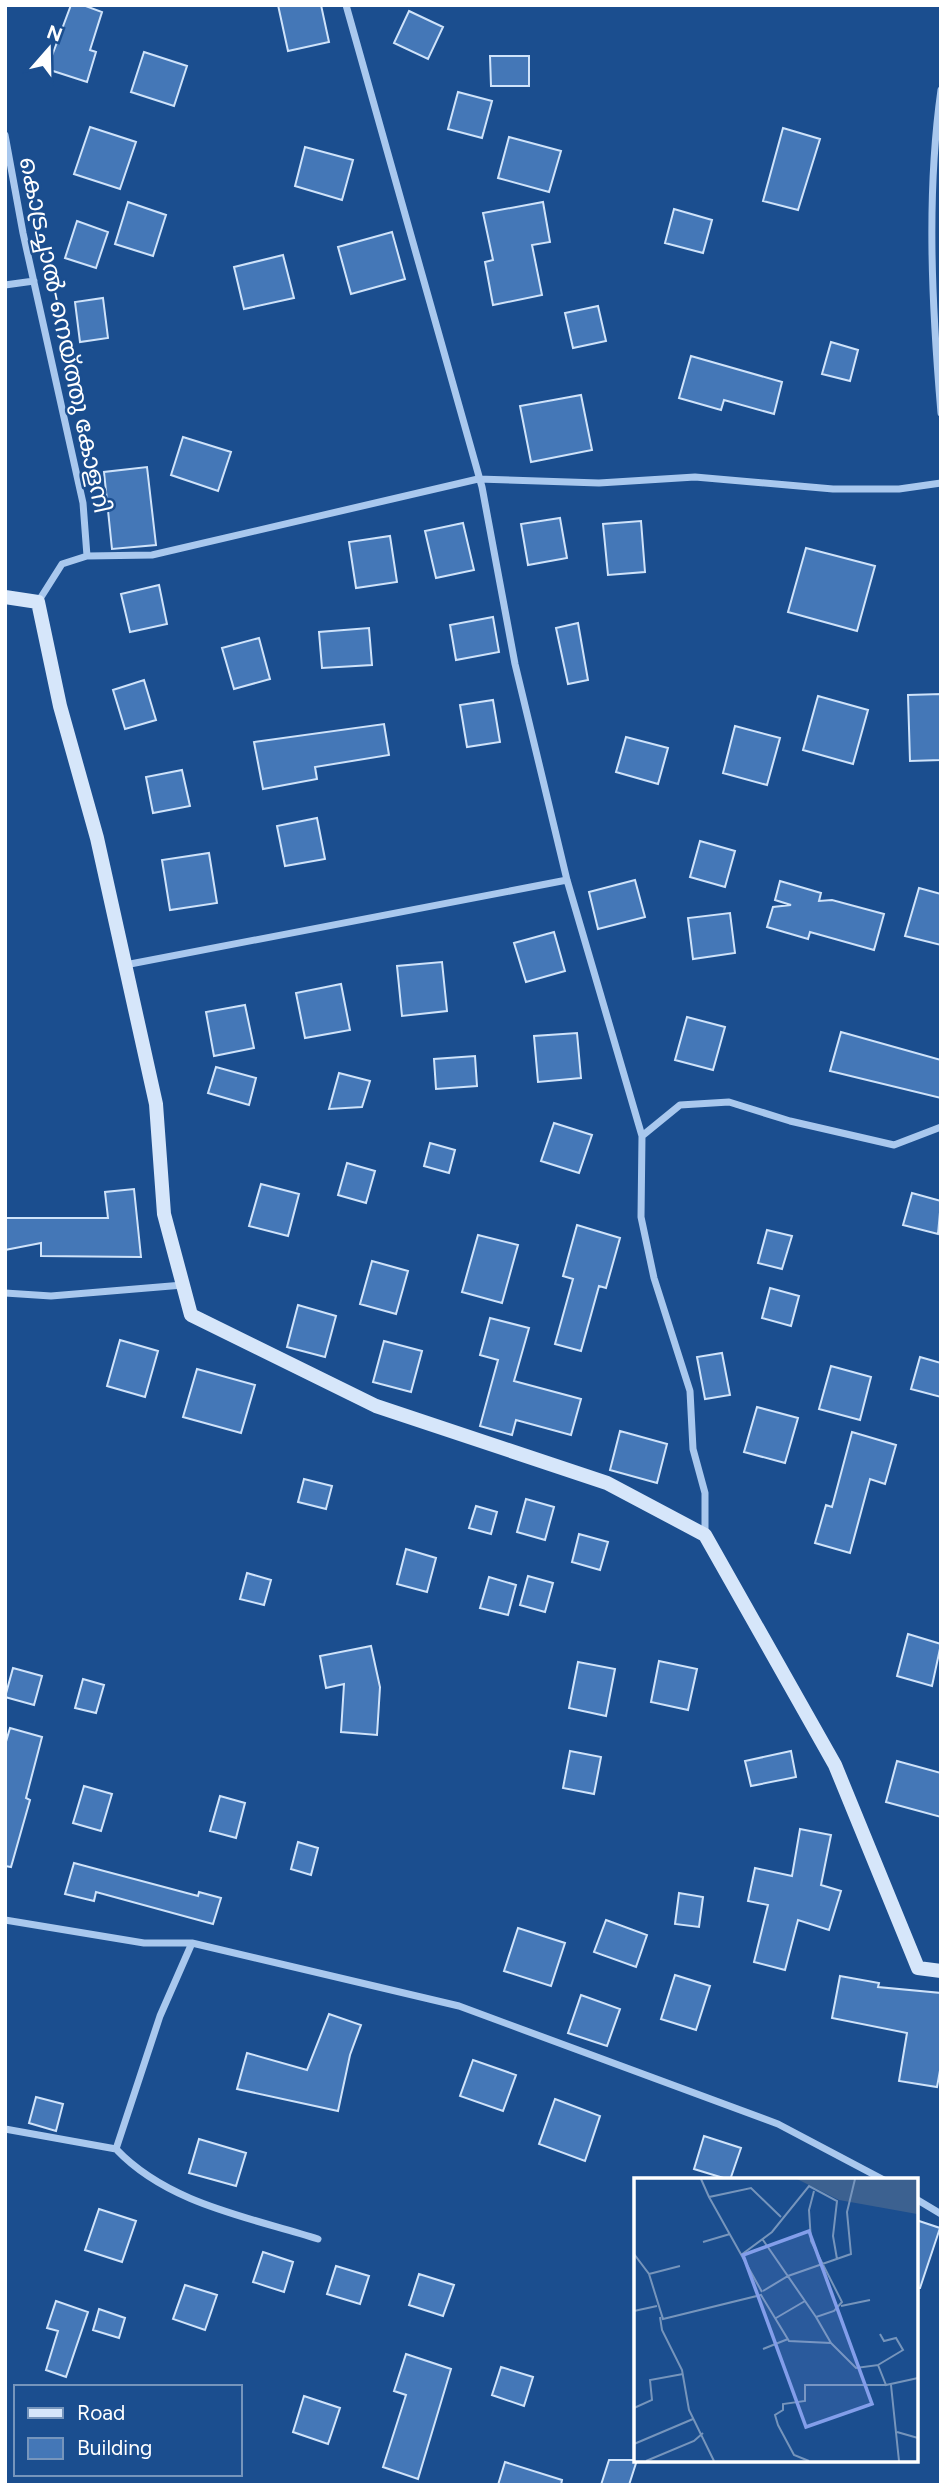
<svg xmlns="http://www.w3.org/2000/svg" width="946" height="2490" font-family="Figtree,'Noto Sans Malayalam',sans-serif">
<rect width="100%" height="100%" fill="#1b4e8f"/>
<!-- building -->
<path fill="#4477b7" stroke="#cfe3fa" stroke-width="2" d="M 71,5 L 83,5 L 102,12 L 90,50 L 96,52 L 87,82 L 47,69 Z
M 278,5 L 321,5 L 329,42 L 288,51 Z
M 409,11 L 443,27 L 428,59 L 394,43 Z
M 144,52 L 187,66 L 174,106 L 131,92 Z
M 490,56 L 529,56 L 529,86 L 491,86 Z
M 458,92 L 492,101 L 482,138 L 448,129 Z
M 90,127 L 136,142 L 120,189 L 74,174 Z
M 783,128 L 820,139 L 798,210 L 763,201 Z
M 509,137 L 561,151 L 549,192 L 498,178 Z
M 305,147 L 353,160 L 342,200 L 295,186 Z
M 128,202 L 166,215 L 153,256 L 115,244 Z
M 543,202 L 550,242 L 532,245 L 542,295 L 493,305 L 485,262 L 493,260 L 483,213 Z
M 674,209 L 712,220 L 703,253 L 665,243 Z
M 77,221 L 108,232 L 96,268 L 65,258 Z
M 392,232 L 405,279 L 351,294 L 338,247 Z
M 283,255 L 294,298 L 244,309 L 234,267 Z
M 103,298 L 108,338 L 80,342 L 75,302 Z
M 598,306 L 606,341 L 573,348 L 565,313 Z
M 831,342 L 858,350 L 850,381 L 822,374 Z
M 691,356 L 782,382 L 774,414 L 724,400 L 721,410 L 679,398 Z
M 581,395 L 592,450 L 531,462 L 520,406 Z
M 183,437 L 231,452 L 218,491 L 171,475 Z
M 147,467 L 156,545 L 112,549 L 104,472 Z
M 560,518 L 567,558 L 528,565 L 521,524 Z
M 641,521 L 645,572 L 608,575 L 603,524 Z
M 463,523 L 474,570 L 436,578 L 425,531 Z
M 390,536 L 397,582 L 356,588 L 349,542 Z
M 806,548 L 875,566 L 857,631 L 788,612 Z
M 159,585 L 167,624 L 130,632 L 121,594 Z
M 493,617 L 499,652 L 456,660 L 450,625 Z
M 578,623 L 588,680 L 568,684 L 556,628 Z
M 369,628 L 372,665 L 322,668 L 319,632 Z
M 259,638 L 270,679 L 234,689 L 222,648 Z
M 144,680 L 156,720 L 125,729 L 113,690 Z
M 941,694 L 941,760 L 910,761 L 908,695 Z
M 818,696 L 868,710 L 853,764 L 803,750 Z
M 493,700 L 500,742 L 467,747 L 460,705 Z
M 384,724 L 389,755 L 315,767 L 317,779 L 263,789 L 254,742 Z
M 735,726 L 780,738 L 767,785 L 723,773 Z
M 626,737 L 668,748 L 658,784 L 616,772 Z
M 182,770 L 190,806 L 153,813 L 146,777 Z
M 317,818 L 325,859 L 285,866 L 277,826 Z
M 700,841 L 735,851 L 725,887 L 690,877 Z
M 209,853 L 217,903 L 170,910 L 162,860 Z
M 635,880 L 645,917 L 598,929 L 589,892 Z
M 780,881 L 821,893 L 819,901 L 832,900 L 884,914 L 874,950 L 810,932 L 808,939 L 767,927 L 773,907 L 791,905 L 775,900 Z
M 919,888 L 941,894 L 941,945 L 905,936 Z
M 730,913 L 735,953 L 693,959 L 688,918 Z
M 554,932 L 565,971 L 526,982 L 514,943 Z
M 442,962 L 447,1011 L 402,1016 L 397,966 Z
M 341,984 L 350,1030 L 305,1038 L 296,993 Z
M 245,1005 L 254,1048 L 214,1056 L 206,1012 Z
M 687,1017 L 725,1027 L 713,1070 L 675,1060 Z
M 841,1032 L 941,1060 L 941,1098 L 830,1071 Z
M 577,1033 L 581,1078 L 538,1082 L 534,1036 Z
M 475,1056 L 477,1086 L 436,1089 L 434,1059 Z
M 216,1067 L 256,1078 L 249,1105 L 208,1093 Z
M 339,1073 L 370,1081 L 362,1107 L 329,1109 Z
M 554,1123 L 592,1135 L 579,1173 L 541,1161 Z
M 430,1143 L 455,1150 L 449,1173 L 424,1166 Z
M 347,1163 L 375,1171 L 366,1203 L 338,1195 Z
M 261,1184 L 299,1194 L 288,1236 L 249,1226 Z
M 134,1189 L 141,1257 L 41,1256 L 41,1243 L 5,1250 L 5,1218 L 108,1218 L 105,1192 Z
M 912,1193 L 941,1201 L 938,1234 L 903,1225 Z
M 577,1225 L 620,1238 L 606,1288 L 599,1286 L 581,1351 L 555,1344 L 573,1279 L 563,1276 Z
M 767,1230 L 792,1236 L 782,1269 L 758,1263 Z
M 478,1235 L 518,1245 L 502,1303 L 462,1292 Z
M 372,1261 L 408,1271 L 396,1314 L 360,1304 Z
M 770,1288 L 799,1296 L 791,1326 L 762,1318 Z
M 298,1305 L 336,1316 L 325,1357 L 287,1347 Z
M 490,1318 L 529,1328 L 514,1381 L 581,1399 L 571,1435 L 516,1420 L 512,1435 L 480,1426 L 498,1360 L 480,1355 Z
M 120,1340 L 158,1351 L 145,1397 L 107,1386 Z
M 384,1341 L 422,1351 L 411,1392 L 373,1382 Z
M 722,1353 L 730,1395 L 705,1399 L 697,1357 Z
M 920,1357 L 941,1363 L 941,1397 L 911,1389 Z
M 831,1366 L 871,1377 L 860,1420 L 819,1409 Z
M 197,1369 L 255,1385 L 241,1433 L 183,1417 Z
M 757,1407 L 798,1418 L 785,1463 L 744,1452 Z
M 620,1431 L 667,1444 L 657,1483 L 610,1470 Z
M 852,1432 L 896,1445 L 885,1484 L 870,1479 L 850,1553 L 815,1543 L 826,1505 L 832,1507 Z
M 304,1479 L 332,1486 L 326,1509 L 298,1502 Z
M 526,1499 L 554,1507 L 545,1540 L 517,1532 Z
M 476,1506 L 497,1512 L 491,1534 L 469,1528 Z
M 579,1534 L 608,1542 L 600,1570 L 572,1562 Z
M 406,1549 L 436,1558 L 427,1592 L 397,1584 Z
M 247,1573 L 271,1580 L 264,1605 L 240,1599 Z
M 528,1576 L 553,1583 L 545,1612 L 520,1605 Z
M 489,1577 L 516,1585 L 508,1615 L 480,1608 Z
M 908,1634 L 941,1644 L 932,1686 L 897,1676 Z
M 371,1646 L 380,1687 L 377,1735 L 341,1732 L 344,1684 L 326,1688 L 320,1656 Z
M 659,1661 L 697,1669 L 688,1710 L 651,1702 Z
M 578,1662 L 615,1669 L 606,1716 L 569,1708 Z
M 13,1668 L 42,1676 L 34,1705 L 5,1697 Z
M 83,1679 L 104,1685 L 96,1713 L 75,1708 Z
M 10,1728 L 42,1737 L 26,1798 L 30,1800 L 11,1867 L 5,1866 L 5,1745 Z
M 570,1751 L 601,1757 L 594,1794 L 563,1788 Z
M 791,1751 L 796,1777 L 751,1786 L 745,1761 Z
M 897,1761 L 941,1773 L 941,1817 L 886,1802 Z
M 84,1786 L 112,1794 L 101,1831 L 73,1823 Z
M 220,1796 L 245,1803 L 236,1838 L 210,1831 Z
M 800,1829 L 831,1835 L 821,1885 L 841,1891 L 829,1930 L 798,1920 L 785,1970 L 754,1962 L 768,1905 L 748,1901 L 755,1868 L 792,1876 Z
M 298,1842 L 318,1848 L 311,1875 L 291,1869 Z
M 74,1863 L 198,1896 L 199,1892 L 221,1898 L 213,1924 L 96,1892 L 94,1901 L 65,1894 Z
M 679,1893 L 703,1897 L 699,1927 L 675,1924 Z
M 606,1920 L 647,1935 L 636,1967 L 594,1952 Z
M 518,1928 L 565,1943 L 551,1986 L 504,1971 Z
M 675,1975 L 710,1986 L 696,2030 L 661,2019 Z
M 840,1976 L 879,1983 L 878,1987 L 941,1993 L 941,2065 L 937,2087 L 899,2081 L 907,2033 L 832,2018 Z
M 581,1995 L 620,2009 L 607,2046 L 568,2033 Z
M 329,2014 L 361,2025 L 350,2055 L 338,2111 L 237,2089 L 247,2053 L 307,2070 Z
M 473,2060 L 516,2075 L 503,2111 L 460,2096 Z
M 36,2097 L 63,2104 L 56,2131 L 29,2123 Z
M 555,2099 L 600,2116 L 585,2161 L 539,2144 Z
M 704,2136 L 741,2148 L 730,2180 L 694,2169 Z
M 199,2139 L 246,2153 L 236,2186 L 189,2173 Z
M 99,2209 L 136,2221 L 122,2262 L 85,2250 Z
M 916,2220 L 940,2228 L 920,2288 L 916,2288 Z
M 263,2252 L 293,2262 L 284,2292 L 253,2282 Z
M 336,2266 L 369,2276 L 360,2304 L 327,2294 Z
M 419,2274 L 454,2285 L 443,2316 L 409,2305 Z
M 185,2285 L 217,2295 L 205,2330 L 173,2319 Z
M 56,2301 L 88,2312 L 66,2377 L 46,2370 L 58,2331 L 47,2328 Z
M 99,2309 L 125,2318 L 119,2338 L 93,2330 Z
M 406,2354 L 451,2369 L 418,2479 L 383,2467 L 406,2395 L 394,2391 Z
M 501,2367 L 533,2377 L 524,2406 L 492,2395 Z
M 304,2396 L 340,2408 L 328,2444 L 293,2432 Z
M 609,2460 L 637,2460 L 629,2485 L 601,2485 Z
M 505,2462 L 562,2480 L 561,2485 L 498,2485 Z"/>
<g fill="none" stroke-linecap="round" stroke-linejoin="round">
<!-- minor -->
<path stroke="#a9c8ee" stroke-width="7" d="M 346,5 L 482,487 L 515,664 L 567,880 L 642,1136
M 941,90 C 926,196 932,307 941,413
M 5,135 L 23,233 L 83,503 L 87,556 L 62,564 L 38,602
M 5,285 L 34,281
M 87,556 L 152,555 L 478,479 L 599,483 L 695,477 L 833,489 L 899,489 L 941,483
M 125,965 L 567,880
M 5,1293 L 51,1296 L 183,1285
M 705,1534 L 705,1493 L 693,1449 L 690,1391 L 654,1278 L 641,1217 L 642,1136 L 680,1105 L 729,1102 L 790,1121 L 894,1145 L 941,1127
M 5,1920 L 144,1943 L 192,1943
M 5,2129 L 116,2149 L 160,2016 L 192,1943 L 459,2006 L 778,2124 L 884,2180
M 116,2149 C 168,2204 249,2217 318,2239
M 916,2199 L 941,2214"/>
<!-- secondary -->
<path stroke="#d6e6fa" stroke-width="14" d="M 5,597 L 38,602 L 60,706 L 97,838 L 156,1104 L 164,1214 L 191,1315 L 376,1406 L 607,1483 L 705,1535 L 835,1765 L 918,1968 L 941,1971"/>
</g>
<g text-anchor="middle" stroke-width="5" stroke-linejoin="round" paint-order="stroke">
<!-- street labels -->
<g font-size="24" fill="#fff" stroke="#1b4e8f">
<text transform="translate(65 335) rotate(78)" y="8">കൊട്രച്ചാൽ-നെയ്ത്തു കോളനി</text>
</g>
</g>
<!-- overview -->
<g transform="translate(634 2178)">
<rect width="284" height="284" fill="#1b4e8f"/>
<path d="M 163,1 L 283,1 L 283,36 L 205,22 Z" fill="#3c6190"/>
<path fill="none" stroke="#7695bc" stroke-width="2" d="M 67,1 L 75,19 L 117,10 L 147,39M 180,13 L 175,32 L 177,63 L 208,124 L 200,133 L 182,139 L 197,165M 75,19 L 128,114M 129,62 L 182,139M 69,64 L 96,56M 0,76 L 15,96 L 29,141 L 127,117 L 155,163 L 197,165 L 222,190 L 244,187 L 252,207 L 284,200M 107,77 L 138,54 L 175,8 L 203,23 L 199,58 L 203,81M 15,96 L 46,88M 129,113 L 154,98 L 217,76 L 213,34 L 221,1M 207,128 L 236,122M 0,133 L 23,128M 26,139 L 28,152 L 48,192 L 55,232 L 80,283M 142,140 L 171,123M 129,171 L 154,161M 244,187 L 269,172 L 262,160 L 250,163 L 246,156M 257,207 L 265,283M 0,230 L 18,222 L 16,202 L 49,196M 263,254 L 284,260M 0,266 L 59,241M 12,283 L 60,263 L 69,255M 175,283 L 160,277 L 144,247 L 141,237 L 149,232 L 149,226 L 171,223 L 171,207 L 252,207"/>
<path fill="#839eea" fill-opacity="0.15" stroke="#839eea" stroke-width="3.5" d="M 175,53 L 238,226 L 172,249 L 109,77 Z"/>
<rect width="284" height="284" fill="none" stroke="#fff" stroke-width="3.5"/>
</g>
<!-- border -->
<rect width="946" height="2490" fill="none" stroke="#ffffff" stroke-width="14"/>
<!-- legend -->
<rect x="14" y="2385" width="228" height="91" fill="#1b4e8f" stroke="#7695bc" stroke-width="2"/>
<rect x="28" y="2408" width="35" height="10" fill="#d6e6fa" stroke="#7695bc" stroke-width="2"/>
<text x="77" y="2420" font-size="21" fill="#ffffff">Road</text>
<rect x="28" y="2438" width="35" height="21" fill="#4477b7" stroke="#7695bc" stroke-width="2"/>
<text x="77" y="2455" font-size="21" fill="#ffffff">Building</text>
<!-- north arrow -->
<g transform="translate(49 49) rotate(20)" stroke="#1b4e8f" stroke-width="5" paint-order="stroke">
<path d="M0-5L12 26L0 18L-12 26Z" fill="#ffffff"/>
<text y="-10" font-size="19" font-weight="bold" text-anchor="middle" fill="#ffffff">N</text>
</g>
</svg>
